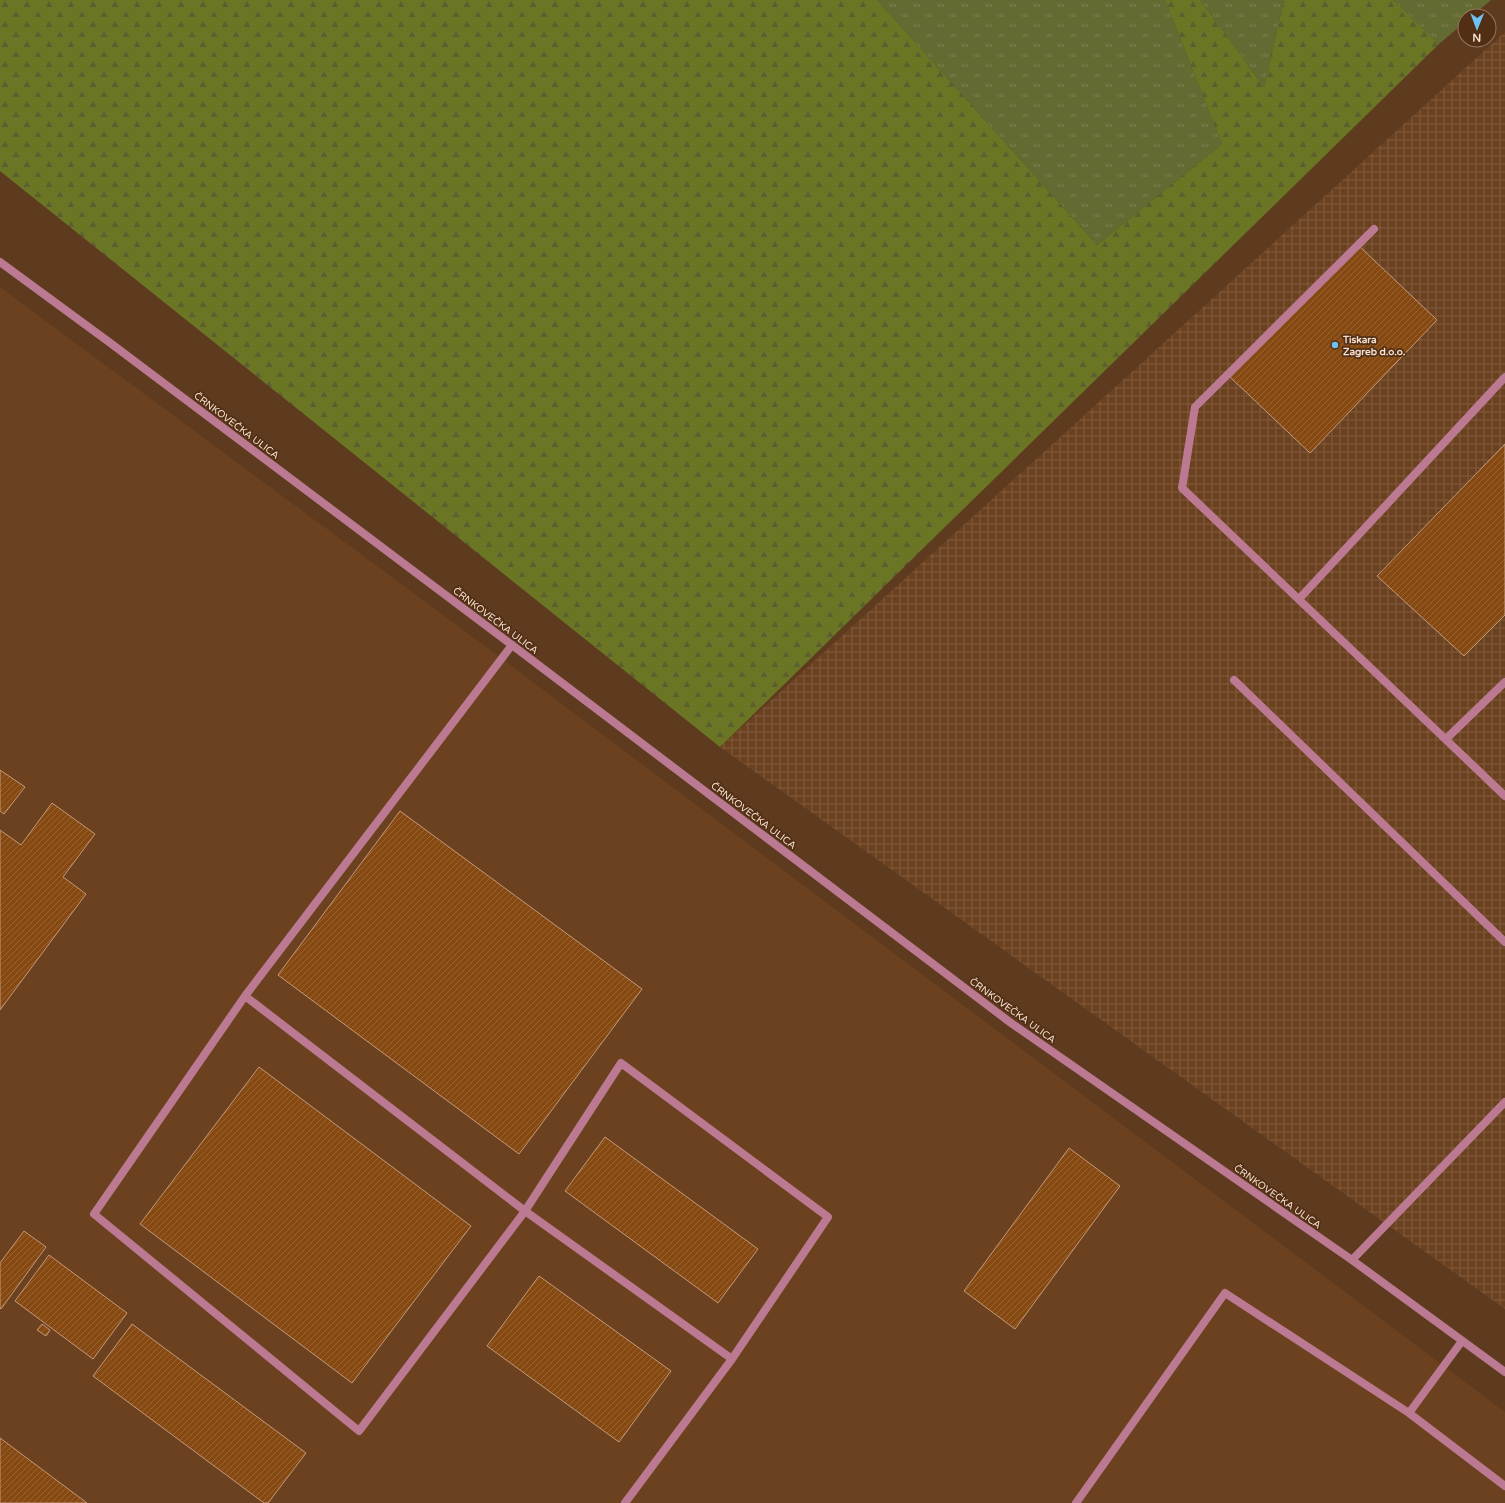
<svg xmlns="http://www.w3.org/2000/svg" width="1505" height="1503" font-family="'Varela Round',sans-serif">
<defs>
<pattern id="industrial-grid" width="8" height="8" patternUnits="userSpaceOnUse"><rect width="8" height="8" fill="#6b4120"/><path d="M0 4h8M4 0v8" fill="none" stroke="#815c3f"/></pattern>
<pattern id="grass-tufts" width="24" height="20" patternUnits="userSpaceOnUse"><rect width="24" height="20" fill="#636b32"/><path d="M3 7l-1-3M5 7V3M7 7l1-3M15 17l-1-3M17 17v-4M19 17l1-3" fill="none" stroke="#7a804f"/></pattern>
<pattern id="forest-firs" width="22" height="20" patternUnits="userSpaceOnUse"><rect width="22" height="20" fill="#6b7624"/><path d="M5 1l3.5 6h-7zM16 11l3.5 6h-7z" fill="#5c5f30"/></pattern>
<pattern id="building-hatch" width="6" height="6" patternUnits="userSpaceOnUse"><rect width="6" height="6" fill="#864912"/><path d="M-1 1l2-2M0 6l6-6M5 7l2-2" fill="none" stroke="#986333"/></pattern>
</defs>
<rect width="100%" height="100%" fill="#5e3a1f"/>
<!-- built -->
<path fill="#6b4120" d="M 0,287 L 477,640 L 1505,1412 L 1505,1503 L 0,1503 Z"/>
<!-- industrial -->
<path fill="url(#industrial-grid)" d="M 1505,32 L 1505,1309 L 720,747 Z"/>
<!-- grass -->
<path fill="url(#grass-tufts)" d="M 877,0 L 1165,0 L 1222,144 L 1097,245 Z
M 1200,0 L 1284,0 L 1264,87 Z
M 1393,0 L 1491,0 L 1472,16 L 1465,16 L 1465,22 L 1439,44 Z"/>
<!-- forest -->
<path fill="url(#forest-firs)" d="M 0,0 L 877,0 L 1097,245 L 1222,144 L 1165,0 L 1200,0 L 1264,87 L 1284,0 L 1393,0 L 1439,44 L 720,747 L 0,171 Z"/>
<!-- building -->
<path fill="url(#building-hatch)" stroke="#c3997b" d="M 1356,243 L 1437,320 L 1310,453 L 1229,376 Z
M 1505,444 L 1505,615 L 1464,656 L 1377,576 Z
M 0,770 L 25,787 L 4,814 L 0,811 Z
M 52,803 L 95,834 L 63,877 L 86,894 L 0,1010 L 0,830 L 21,845 Z
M 400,811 L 642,989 L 519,1154 L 278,975 Z
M 259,1067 L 471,1226 L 352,1383 L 140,1224 Z
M 605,1137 L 758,1249 L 718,1303 L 565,1191 Z
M 1069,1148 L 1120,1186 L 1015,1329 L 964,1291 Z
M 24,1231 L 46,1247 L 1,1309 L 0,1308 L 0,1263 Z
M 49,1255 L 127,1313 L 93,1359 L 15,1301 Z
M 539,1276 L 671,1371 L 619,1442 L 487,1346 Z
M 42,1324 L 50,1330 L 46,1336 L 37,1330 Z
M 132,1324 L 306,1453 L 268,1503 L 264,1503 L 93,1376 Z
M 0,1438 L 87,1503 L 0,1503 Z"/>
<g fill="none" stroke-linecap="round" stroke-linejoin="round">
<!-- lane -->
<path stroke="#bb7a92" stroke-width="8" d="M 1374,229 L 1195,407 L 1182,488 L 1505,796
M 1299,599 L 1505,377
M 512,645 L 245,996 L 525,1211 L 621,1063 L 828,1217 L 732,1359 L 625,1503
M 1234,680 L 1505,942
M 1446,739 L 1505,682
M 245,996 L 94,1214 L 359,1431 L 525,1211 L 732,1359
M 1352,1260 L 1505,1102
M 1409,1413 L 1462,1341
M 1076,1503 L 1225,1293 L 1409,1413 L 1505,1486"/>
<!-- street -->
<path stroke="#bb7a92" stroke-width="8" d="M 0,262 L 109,342 L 512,645 L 1011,1023 L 1352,1260 L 1505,1372"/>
</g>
<!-- markers -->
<circle fill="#6ec2f3" stroke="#522f14" stroke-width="1.5" cx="1335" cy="345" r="4"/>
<g text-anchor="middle" stroke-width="3.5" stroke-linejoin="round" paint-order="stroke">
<!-- poi labels -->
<g font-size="10" font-weight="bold" fill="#f5dfcf" stroke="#522f14" text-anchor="start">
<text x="1343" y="343">Tiskara<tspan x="1343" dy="12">Zagreb d.o.o.</tspan></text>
</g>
<!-- street labels -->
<g font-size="10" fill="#f5dfcf" stroke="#522f14">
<text transform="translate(237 425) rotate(37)" y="4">ČRNKOVEČKA ULICA</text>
<text transform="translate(496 620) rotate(37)" y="4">ČRNKOVEČKA ULICA</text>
<text transform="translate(754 815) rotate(37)" y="4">ČRNKOVEČKA ULICA</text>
<text transform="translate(1013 1010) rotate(36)" y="4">ČRNKOVEČKA ULICA</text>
<text transform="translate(1278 1196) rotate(35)" y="4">ČRNKOVEČKA ULICA</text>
</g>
</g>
<!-- north arrow -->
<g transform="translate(1477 28) rotate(181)"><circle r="19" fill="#522f14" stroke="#93755f"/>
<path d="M0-3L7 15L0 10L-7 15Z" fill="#6ec2f3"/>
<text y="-6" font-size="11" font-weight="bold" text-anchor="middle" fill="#f5dfcf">N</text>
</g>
</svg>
